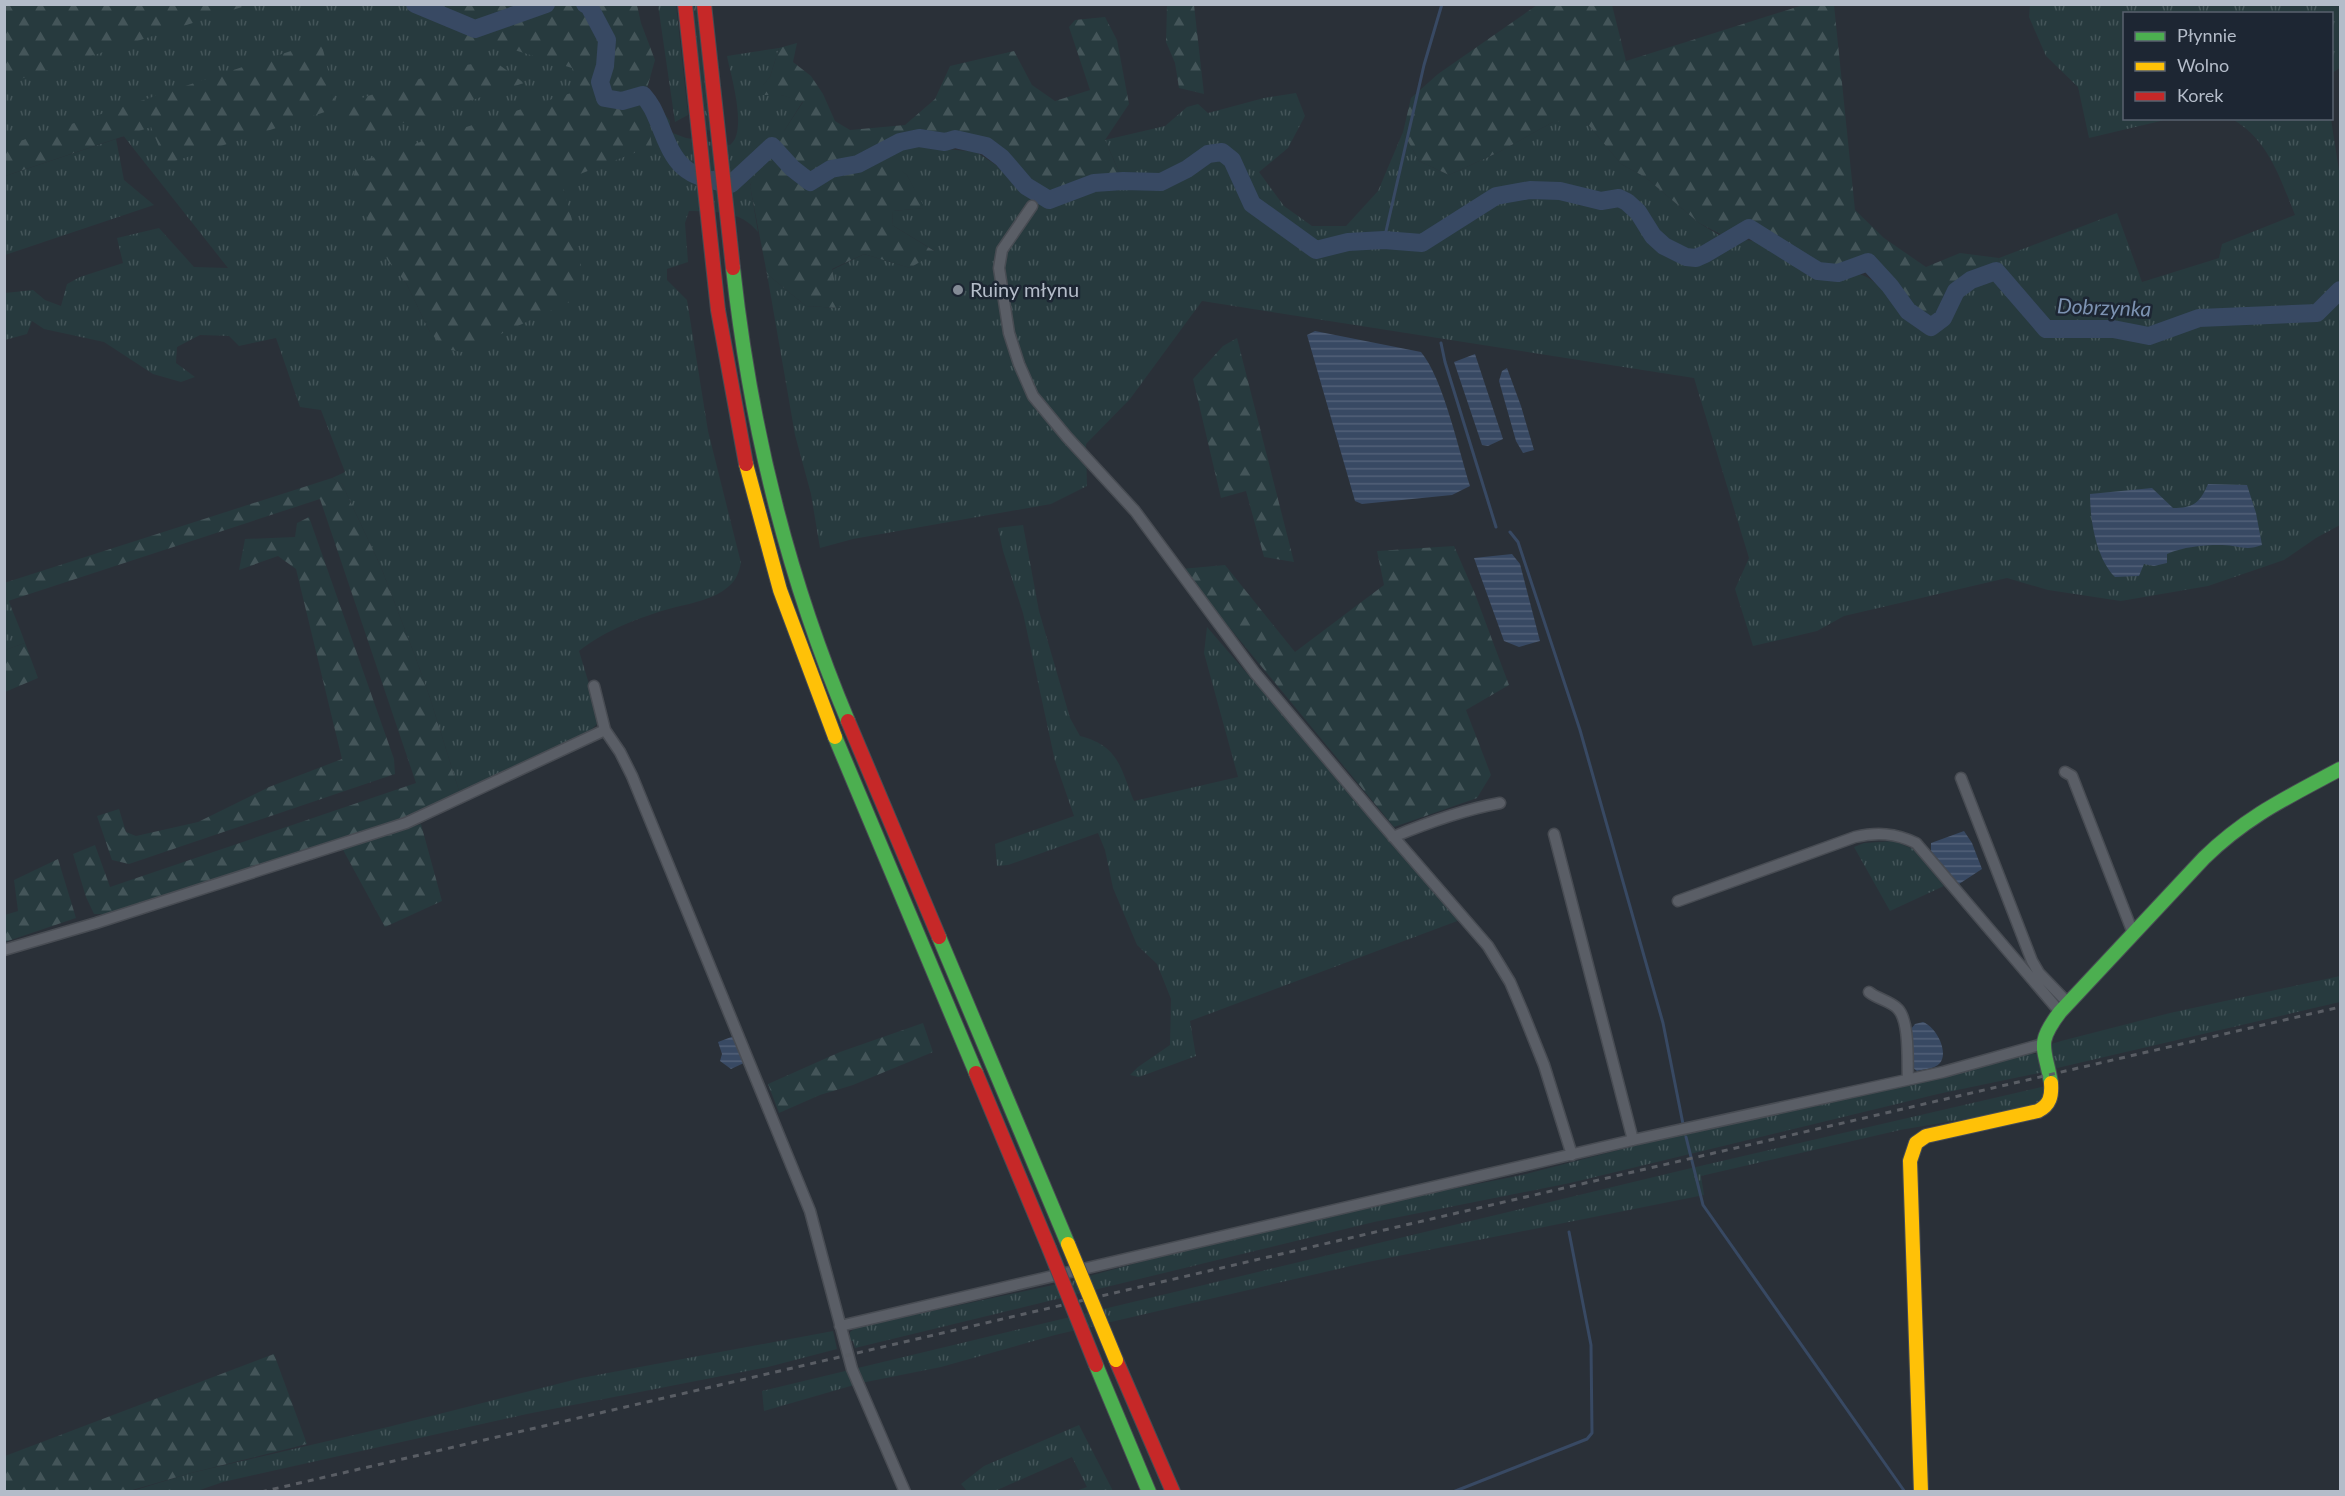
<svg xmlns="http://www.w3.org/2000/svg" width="2345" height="1496" font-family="Lato,sans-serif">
<defs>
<pattern id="grass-tufts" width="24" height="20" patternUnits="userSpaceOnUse" patternTransform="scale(1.5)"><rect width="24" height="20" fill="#273a3e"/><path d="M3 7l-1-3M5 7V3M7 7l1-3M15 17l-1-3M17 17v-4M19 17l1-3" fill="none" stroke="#445559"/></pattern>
<pattern id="forest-firs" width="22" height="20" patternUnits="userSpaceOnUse" patternTransform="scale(1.5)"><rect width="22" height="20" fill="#273a3e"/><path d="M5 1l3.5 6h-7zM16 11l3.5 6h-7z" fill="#445559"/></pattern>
<pattern id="water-rules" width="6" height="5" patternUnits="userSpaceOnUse" patternTransform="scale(1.5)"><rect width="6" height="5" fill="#384963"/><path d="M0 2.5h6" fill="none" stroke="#526178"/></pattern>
</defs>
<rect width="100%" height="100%" fill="#2a3038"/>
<!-- grass -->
<path fill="url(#grass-tufts)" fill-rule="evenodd" d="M 2030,4 L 2340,5 L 2340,68 L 2332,73 L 2332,14 L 2124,14 L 2124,118 L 2169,119 L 2089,138 L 2078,87 L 2046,56 L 2029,17 Z
M 4,5 L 632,5 L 642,85 L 670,121 L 670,132 L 686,138 L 730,145 C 748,132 731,76 727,56 L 779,48 L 770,77 L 755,95 L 781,95 L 803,101 L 750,185 L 758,232 C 740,210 717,212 689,211 L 685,223 L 688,262 L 667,269 L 667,280 L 687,300 L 708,431 L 741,563 C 739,572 736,581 728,587 C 714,599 693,603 676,607 C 643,616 605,630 579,651 L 596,707 L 597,724 L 588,733 L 460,794 L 430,698 L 415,656 L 381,567 L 342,484 L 332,478 L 345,472 L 321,410 L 300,407 L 276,338 L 239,346 L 229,336 L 200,335 L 177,347 L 176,363 L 195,377 L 181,382 L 153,374 L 104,342 L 44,329 L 32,321 L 27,334 L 5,340 L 5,293 L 33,290 L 45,300 L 61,306 L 67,284 L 80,277 L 123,263 L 117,238 L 159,228 L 194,267 L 228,268 L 122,134 L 5,174 ZM 564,191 L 568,211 L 430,332 L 406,283 L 389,261 Z
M 658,5 L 676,5 L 688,115 L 675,122 Z
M 691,5 L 698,5 L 711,131 L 705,129 Z
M 1296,93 L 1305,116 L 1288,148 L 1259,172 L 1284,206 L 1312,226 L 1346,226 L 1378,191 L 1403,132 L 1419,161 L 1449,175 L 1499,152 L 1553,122 L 1586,122 L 1621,164 L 1645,177 L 1699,223 L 1724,238 L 1695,254 L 1679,252 L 1663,242 L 1653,233 L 1637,208 L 1627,198 L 1619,194 L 1600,197 L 1559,187 L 1530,186 L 1496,192 L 1422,239 L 1384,236 L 1349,237 L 1316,244 L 1262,207 L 1231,157 L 1222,149 L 1208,150 L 1187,165 L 1161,177 L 1123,175 L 1120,174 L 1105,140 L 1165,126 L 1187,107 L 1198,104 L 1208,113 L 1264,98 Z
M 2232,119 L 2331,119 L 2340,177 L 2340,525 L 2316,538 L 2284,560 L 2208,586 L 2121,601 L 2048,590 L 2007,578 L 1844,616 L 1817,631 L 1753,646 L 1735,589 L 1749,558 L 1694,378 L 1202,301 L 1130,399 L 1086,444 L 1087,486 L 1051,504 L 853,539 L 820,548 L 811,494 L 795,435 L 767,274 L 806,306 L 839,308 L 832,270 L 864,254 L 910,268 L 935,251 L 892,225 L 893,211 L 924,208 L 907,175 L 883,158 L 902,148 L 919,146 L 976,152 L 996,165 L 1021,191 L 1042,204 L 1054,207 L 1098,189 L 1164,186 L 1213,158 L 1226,163 L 1250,207 L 1309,251 C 1332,257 1353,243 1376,243 C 1392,243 1422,250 1435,242 C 1463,227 1483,204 1515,198 C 1526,196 1540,194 1551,195 C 1575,197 1594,210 1619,203 C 1643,216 1649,250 1677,259 C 1708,269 1720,238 1745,240 C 1773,241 1789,268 1813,277 C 1831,284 1847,269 1862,275 C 1890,286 1899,322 1926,333 C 1949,329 1943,317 1954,303 C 1961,293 1980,284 1992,281 L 1999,258 L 2117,213 L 2142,282 L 2219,258 L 2222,244 L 2295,215 C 2280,178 2268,139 2232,119 Z
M 116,139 L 124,180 L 154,205 L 5,255 L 5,176 Z
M 1023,525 L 1039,611 L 1070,718 L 1080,736 C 1119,746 1120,767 1134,801 L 1238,777 L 1204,653 L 1207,627 L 1460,920 L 1190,1021 L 1196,1056 L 1139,1077 L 1130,1075 L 1138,1067 L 1170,1045 L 1171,999 L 1157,964 L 1137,945 L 1113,888 L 1105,850 L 1098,833 L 1008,865 L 997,866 L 995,844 L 1074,816 L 1055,761 L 1023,613 L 1003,551 L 998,528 Z
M 4,585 C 8,603 19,624 25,643 L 5,650 Z
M 1894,841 L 1913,849 L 1944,886 L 1890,911 L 1854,847 L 1864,843 Z
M 2340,976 L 2340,1002 L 2053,1069 L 2048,1045 L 2061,1041 L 2170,1013 Z
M 2026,1054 L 2036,1054 L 2041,1057 L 2044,1072 L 1938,1094 L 1570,1183 L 1374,1222 L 855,1348 L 853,1341 L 850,1341 L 850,1332 L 857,1327 L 1067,1282 L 1244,1234 L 1391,1201 L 1522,1175 L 1688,1132 L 1835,1101 Z
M 2046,1086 L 2047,1094 L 2036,1107 L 1900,1130 L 1701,1176 L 1704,1195 L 1368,1262 L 1055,1335 L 941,1367 L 861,1383 L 764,1411 L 762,1391 L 1683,1170 Z
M 833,1331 L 837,1349 L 768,1367 L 527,1414 L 223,1482 L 197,1491 L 129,1492 L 191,1473 L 388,1427 L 581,1378 Z
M 1079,1425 L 1113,1491 L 1076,1491 L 1087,1487 L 1072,1457 L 995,1491 L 967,1491 L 961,1484 L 984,1466 Z"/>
<!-- forest -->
<path fill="url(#forest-firs)" d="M 66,5 L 67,7 L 76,4 L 248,5 L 5,84 L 5,5 Z
M 455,5 L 637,5 L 641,23 L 655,60 L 644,99 L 643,117 L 649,127 L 652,146 L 562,181 C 568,212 592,271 576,299 L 462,352 L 445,349 L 430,332 L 406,283 L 388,261 L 352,187 L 356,163 L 577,91 L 572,68 L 486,41 L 459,41 L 453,28 Z
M 1167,5 L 1194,5 L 1204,94 L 1179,88 L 1175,63 L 1166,42 Z
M 1537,5 L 1612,5 L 1626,61 L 1803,5 L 1834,5 L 1855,210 L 1884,238 L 1926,267 L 1960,253 L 1999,258 L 1996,271 L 1956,291 L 1943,318 L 1931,327 L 1908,311 L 1890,286 L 1868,263 L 1838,273 L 1818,271 L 1749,228 L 1730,239 L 1699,223 L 1645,177 L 1621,164 L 1586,122 L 1553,122 L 1499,152 L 1449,175 L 1419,161 L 1403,132 L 1411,98 L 1438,74 Z
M 1105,17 L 1117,40 L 1129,104 L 1105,140 L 1123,181 L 1094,183 L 1049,200 L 1026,186 L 1002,158 L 986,146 L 955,139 L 945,142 L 919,138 L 900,142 L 879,153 L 907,175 L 925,208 L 893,211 L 892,225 L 936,252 L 910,268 L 864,254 L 832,269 L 840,308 L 806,306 L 767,274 L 750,186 L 768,134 L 784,131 L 803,102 L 781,95 L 754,95 L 770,77 L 779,48 L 797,43 L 793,62 L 811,76 L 823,94 L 835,121 L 850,130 L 905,125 L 935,99 L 950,66 L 1014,51 L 1032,85 L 1055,101 L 1090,90 L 1069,27 L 1075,20 Z
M 321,41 L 337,108 L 166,164 L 151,127 L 5,176 L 5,146 Z
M 494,61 L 524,83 L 363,136 L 342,123 L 341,105 L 458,66 Z
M 1237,338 L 1294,562 L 1264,557 L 1246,491 L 1221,498 L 1193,379 L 1223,346 Z
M 332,478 L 342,484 L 381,567 L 415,656 L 430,698 L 460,794 L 415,814 L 376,827 L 107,914 L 94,914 L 86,897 L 73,854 L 95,845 L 110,887 L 416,783 L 320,499 L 8,601 L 4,583 Z
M 309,517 L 394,759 L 395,774 L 129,864 L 112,860 L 97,816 L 119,809 L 126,832 L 136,836 L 198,822 L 269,787 L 342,759 L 296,569 L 278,556 L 239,570 L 245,539 L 295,537 L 297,523 Z
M 1454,546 L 1475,594 L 1509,685 L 1466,710 L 1491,775 L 1477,798 L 1394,827 L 1181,569 L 1225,565 L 1295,652 L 1384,585 L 1377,551 Z
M 25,643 L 38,678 L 5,692 L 5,650 Z
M 421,824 L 442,901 L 385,927 L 342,848 Z
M 58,859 L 76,918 L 5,942 L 5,915 L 18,911 L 14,880 Z
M 923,1023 L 933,1052 L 853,1085 L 820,1095 L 779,1113 L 768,1084 L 840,1052 Z
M 274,1354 L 307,1444 L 191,1473 L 129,1491 L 5,1491 L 5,1456 Z"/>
<!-- water -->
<path fill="url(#water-rules)" d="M 1315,331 L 1421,352 C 1443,378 1459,451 1470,486 L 1452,495 L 1362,504 L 1355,501 L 1307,335 Z
M 1475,354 L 1503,439 L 1488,446 L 1482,445 L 1454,362 Z
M 1507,368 L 1521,406 L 1534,450 L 1523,453 L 1516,441 L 1499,381 L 1502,371 Z
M 2208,484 L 2247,485 L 2256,513 L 2262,545 C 2244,552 2237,544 2219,545 C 2202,545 2183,547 2167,554 L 2167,563 L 2154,566 L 2144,564 L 2139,576 L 2115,577 C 2096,558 2090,520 2090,494 L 2152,488 L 2173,508 C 2193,508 2200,503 2208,484 Z
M 1512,554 L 1520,564 L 1540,641 L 1519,647 L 1504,641 L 1474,558 Z
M 1964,831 L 1972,843 L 1982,869 L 1959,884 L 1931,851 L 1931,843 Z
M 1923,1022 C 1936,1027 1949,1051 1940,1063 C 1935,1069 1924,1069 1917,1071 L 1913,1068 L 1911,1029 L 1915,1024 Z
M 734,1036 L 744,1063 L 731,1069 L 720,1061 L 722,1054 L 718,1042 Z"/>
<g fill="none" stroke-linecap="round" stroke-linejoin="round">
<!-- stream -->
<path stroke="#384963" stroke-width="3" d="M 1384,240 L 1424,65 L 1442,4
M 1441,343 L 1445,362 L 1496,527
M 1510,532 L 1518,542 L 1580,730 L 1663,1023 L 1683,1124
M 1686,1137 L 1703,1205 L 1905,1492
M 1453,1492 L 1587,1439 L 1592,1433 L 1591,1345 L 1569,1232"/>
<!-- river -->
<path stroke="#384963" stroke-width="18" d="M 415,4 L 475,29 L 546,4
M 585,4 L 589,6 L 607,40 L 605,66 L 600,82 L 605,98 L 622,101 L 643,95 C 651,104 654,111 659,123 C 676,167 683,176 731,184 L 772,146 L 792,168 L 810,182 L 831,169 L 858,164 L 900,142 L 919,138 L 945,142 L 955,139 L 986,146 L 1002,158 L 1026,186 L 1049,200 L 1094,183 L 1123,181 L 1161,182 L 1187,169 L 1208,154 L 1222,152 L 1232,160 L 1252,204 L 1316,250 L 1348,242 L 1384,240 L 1422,243 L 1496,196 L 1530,190 L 1560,191 L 1601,201 L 1619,198 L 1627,202 L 1638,212 L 1653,236 L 1664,246 L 1686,257 L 1696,258 L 1705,254 L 1749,228 L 1818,271 L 1838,273 L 1868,262 L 1890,286 L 1908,311 L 1931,327 L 1943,318 L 1956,291 L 1971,280 L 1996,271 L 2046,329 L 2113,329 L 2149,336 L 2199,318 L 2317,313 L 2340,290"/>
<!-- street casing -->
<g stroke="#484c53" stroke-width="13">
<path id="street" d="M 1032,206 L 1002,250 L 999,268 L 1009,333 L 1019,364 L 1033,396 L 1067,437 L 1135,511 L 1255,673 L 1378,819 L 1488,946 L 1510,982 L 1522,1010 L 1544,1065 L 1572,1155
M 605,730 L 620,752 L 632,776 L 810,1211 L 852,1369 L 905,1492
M 2065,772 L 2072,776 L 2133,933
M 1961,778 L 2032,961 L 2039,973 L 2068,1003
M 1554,834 L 1633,1140
M 1393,837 C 1429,822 1462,810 1500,803
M 1678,901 L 1855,837 C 1877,832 1895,833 1916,843 L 2060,1012
M 4,950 L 96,923 L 406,823 L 605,730 L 594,686
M 1869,992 C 1877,999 1891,1001 1898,1009 C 1910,1022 1907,1062 1908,1079
M 840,1326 L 1633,1140 L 1943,1072 L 2043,1044"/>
</g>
<!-- fast casing -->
<g stroke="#484c53" stroke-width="16">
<path id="fast" d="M 733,268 C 750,424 787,576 848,721
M 835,737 L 976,1073
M 939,937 L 1068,1244
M 2051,1083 C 2045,1047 2035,1045 2060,1012 L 2204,858 C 2247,816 2288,797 2340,769
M 1096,1365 L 1149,1492"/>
</g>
<!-- slow casing -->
<g stroke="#484c53" stroke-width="16">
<path id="slow" d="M 746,464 L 780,590 L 835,737
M 1921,1492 L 1910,1161 L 1916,1143 L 1926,1136 L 2038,1111 C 2050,1105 2052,1096 2051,1083"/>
</g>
<!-- jam casing -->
<g stroke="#484c53" stroke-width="16">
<path id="jam" d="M 685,4 L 718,310 L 746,464
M 704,4 L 733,268
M 848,721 L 939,937
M 976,1073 L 1049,1248
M 1116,1360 L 1173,1492"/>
</g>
<!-- street -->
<use href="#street" stroke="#5a5e66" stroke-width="10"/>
<!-- fast -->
<use href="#fast" stroke="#4caf50" stroke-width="14"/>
<!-- slow -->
<use href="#slow" stroke="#ffc107" stroke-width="14"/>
<!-- jam -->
<use href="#jam" stroke="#c62828" stroke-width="14"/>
<!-- rail -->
<path stroke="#595d64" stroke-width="3" stroke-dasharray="6 6" stroke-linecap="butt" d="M 261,1492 L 2340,1007"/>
<!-- slow-bridge casing -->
<g stroke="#484c55" stroke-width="16" stroke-linecap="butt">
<path id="slow-bridge" d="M 1068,1244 L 1116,1360"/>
</g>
<!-- jam-bridge casing -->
<g stroke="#484c55" stroke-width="16" stroke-linecap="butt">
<path id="jam-bridge" d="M 1049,1248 L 1096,1365"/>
</g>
<!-- slow-bridge -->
<use href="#slow-bridge" stroke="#ffc107" stroke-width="14"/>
<!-- jam-bridge -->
<use href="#jam-bridge" stroke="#c62828" stroke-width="14"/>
</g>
<!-- markers -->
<circle fill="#848b96" stroke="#1d2633" stroke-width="2" cx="958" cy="290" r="6"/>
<g text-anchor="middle" stroke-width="5" stroke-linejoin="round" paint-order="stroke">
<!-- poi labels -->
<g font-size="20" fill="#b4bcc9" stroke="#1d2633" text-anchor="start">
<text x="970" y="297">Ruiny młynu</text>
</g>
<!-- water labels -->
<g font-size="21" font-style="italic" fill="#7c92b1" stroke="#1d2633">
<text transform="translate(2104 308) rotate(2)" y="7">Dobrzynka</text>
</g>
</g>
<!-- border -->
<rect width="2345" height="1496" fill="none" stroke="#b4bcc9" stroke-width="12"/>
<!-- legend -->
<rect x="2123" y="12" width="210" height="108" fill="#1d2633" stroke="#59626f" stroke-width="1.5"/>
<rect x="2135" y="32" width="30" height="9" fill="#4caf50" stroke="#59626f" stroke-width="1.5"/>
<text x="2177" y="42" font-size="18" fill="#b4bcc9">Płynnie</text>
<rect x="2135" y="62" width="30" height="9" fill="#ffc107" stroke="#59626f" stroke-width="1.5"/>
<text x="2177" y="72" font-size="18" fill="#b4bcc9">Wolno</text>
<rect x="2135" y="92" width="30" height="9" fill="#c62828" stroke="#59626f" stroke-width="1.5"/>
<text x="2177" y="102" font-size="18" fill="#b4bcc9">Korek</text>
</svg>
